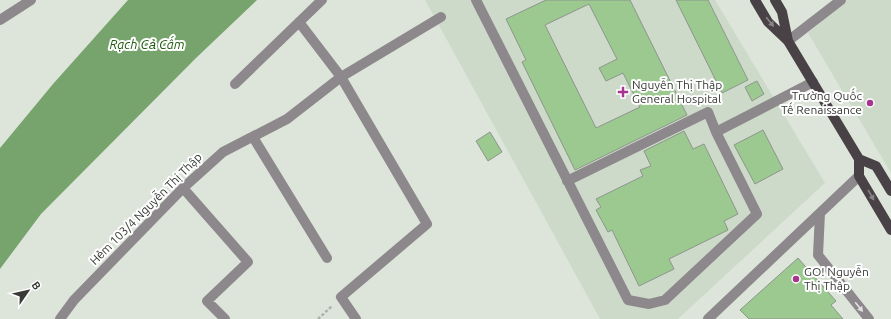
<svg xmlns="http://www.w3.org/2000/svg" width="891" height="319" font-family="Ubuntu,sans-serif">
<rect width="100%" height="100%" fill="#dde5db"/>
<!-- built -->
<path fill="#cddaca" d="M 425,0 L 715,0 L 825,183 L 678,319 L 600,319 Z
M 847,0 L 891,0 L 891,173 L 808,33 Z"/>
<!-- water -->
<path fill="#77a36d" d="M 128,0 L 257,0 L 196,58 L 41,214 L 0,269 L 0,148 L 53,84 Z"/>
<!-- building -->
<path fill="#9bc990" stroke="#8e958c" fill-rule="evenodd" d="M 546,0 L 630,0 L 687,115 L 575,170 L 522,62 L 526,60 L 506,19 ZM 589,4 L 617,59 L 599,68 L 606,81 L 623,73 L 640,107 L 596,128 L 545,25 Z
M 676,0 L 708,0 L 748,80 L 722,93 Z
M 757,81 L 764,94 L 752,101 L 745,87 Z
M 763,130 L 783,169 L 755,184 L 734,145 Z
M 684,131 L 693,149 L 704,144 L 738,214 L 724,221 L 728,230 L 669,259 L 674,269 L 639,286 L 612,230 L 608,232 L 596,210 L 601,207 L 596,199 L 643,176 L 640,170 L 651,166 L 644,151 Z
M 490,132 L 502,152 L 488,161 L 476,141 Z
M 798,258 L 836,301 L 831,305 L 843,319 L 749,319 L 740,310 Z"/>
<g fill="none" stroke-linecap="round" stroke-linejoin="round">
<!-- path -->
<path stroke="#abb2a9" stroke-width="2.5" stroke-dasharray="3 2" stroke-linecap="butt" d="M 318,319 L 332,306"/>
<!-- minor -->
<path stroke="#8d888b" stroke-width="10" d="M 476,0 L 628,300 L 649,304 L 665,300 L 757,214 L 716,132 L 708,112 L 567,181
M 0,20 L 31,0
M 299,22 L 341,77 L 427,224 L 341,297 L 356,319
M 788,41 L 841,0
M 235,84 L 322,0
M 716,132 L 813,82
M 253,137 L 327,258
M 183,188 L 248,262 L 207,301 L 225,319
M 820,213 L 818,255 L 869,319
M 60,319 L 74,300 L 183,188 L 223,152 L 287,119 L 341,77 L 441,17
M 708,319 L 859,176"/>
<!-- major -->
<path stroke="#484146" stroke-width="10" d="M 755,0 L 768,22 L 788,41 L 859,159 L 859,176 L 891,230
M 775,0 L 782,12 L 788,41
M 859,159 L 876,166 L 891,191"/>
</g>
<!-- one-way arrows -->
<defs><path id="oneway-solid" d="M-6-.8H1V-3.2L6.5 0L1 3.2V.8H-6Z"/></defs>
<g fill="#888487">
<use href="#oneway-solid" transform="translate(770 22) rotate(51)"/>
<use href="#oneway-solid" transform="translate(871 195) rotate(60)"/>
</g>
<use fill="#e2e1e2" href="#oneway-solid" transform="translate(859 307) rotate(51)"/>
<!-- markers -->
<g fill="#a7348f" stroke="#fff" stroke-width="1.5">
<path d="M621 86h4v4h4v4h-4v4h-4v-4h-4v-4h4z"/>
<circle cx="870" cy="103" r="4"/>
<circle cx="796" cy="279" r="4"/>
</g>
<g text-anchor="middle" stroke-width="4" stroke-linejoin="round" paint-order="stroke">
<!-- poi labels -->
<g font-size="12" fill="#383b37" stroke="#fff" text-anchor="start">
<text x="632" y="89">Nguyễn Thị Thập<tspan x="632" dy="14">General Hospital</tspan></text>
<text x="862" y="100" text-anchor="end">Trường Quốc<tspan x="862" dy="14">Tế Renaissance</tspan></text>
<text x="804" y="276">GO! Nguyễn<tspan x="804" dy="14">Thị Thập</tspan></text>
</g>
<!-- street labels -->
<g font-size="12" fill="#383b37" stroke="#fff">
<text transform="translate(146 209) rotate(-45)" y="4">Hẻm 103/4 Nguyễn Thị Thập</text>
</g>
<!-- water labels -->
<g font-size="13" font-style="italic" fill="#1d590c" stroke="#fff">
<text x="147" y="49">Rạch Cả Cấm</text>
</g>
</g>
<!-- north arrow -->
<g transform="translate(28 291) rotate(56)" stroke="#ffffff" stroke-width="3" paint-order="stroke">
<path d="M0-3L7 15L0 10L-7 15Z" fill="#383b37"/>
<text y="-6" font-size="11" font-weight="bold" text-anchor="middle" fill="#383b37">B</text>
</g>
</svg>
